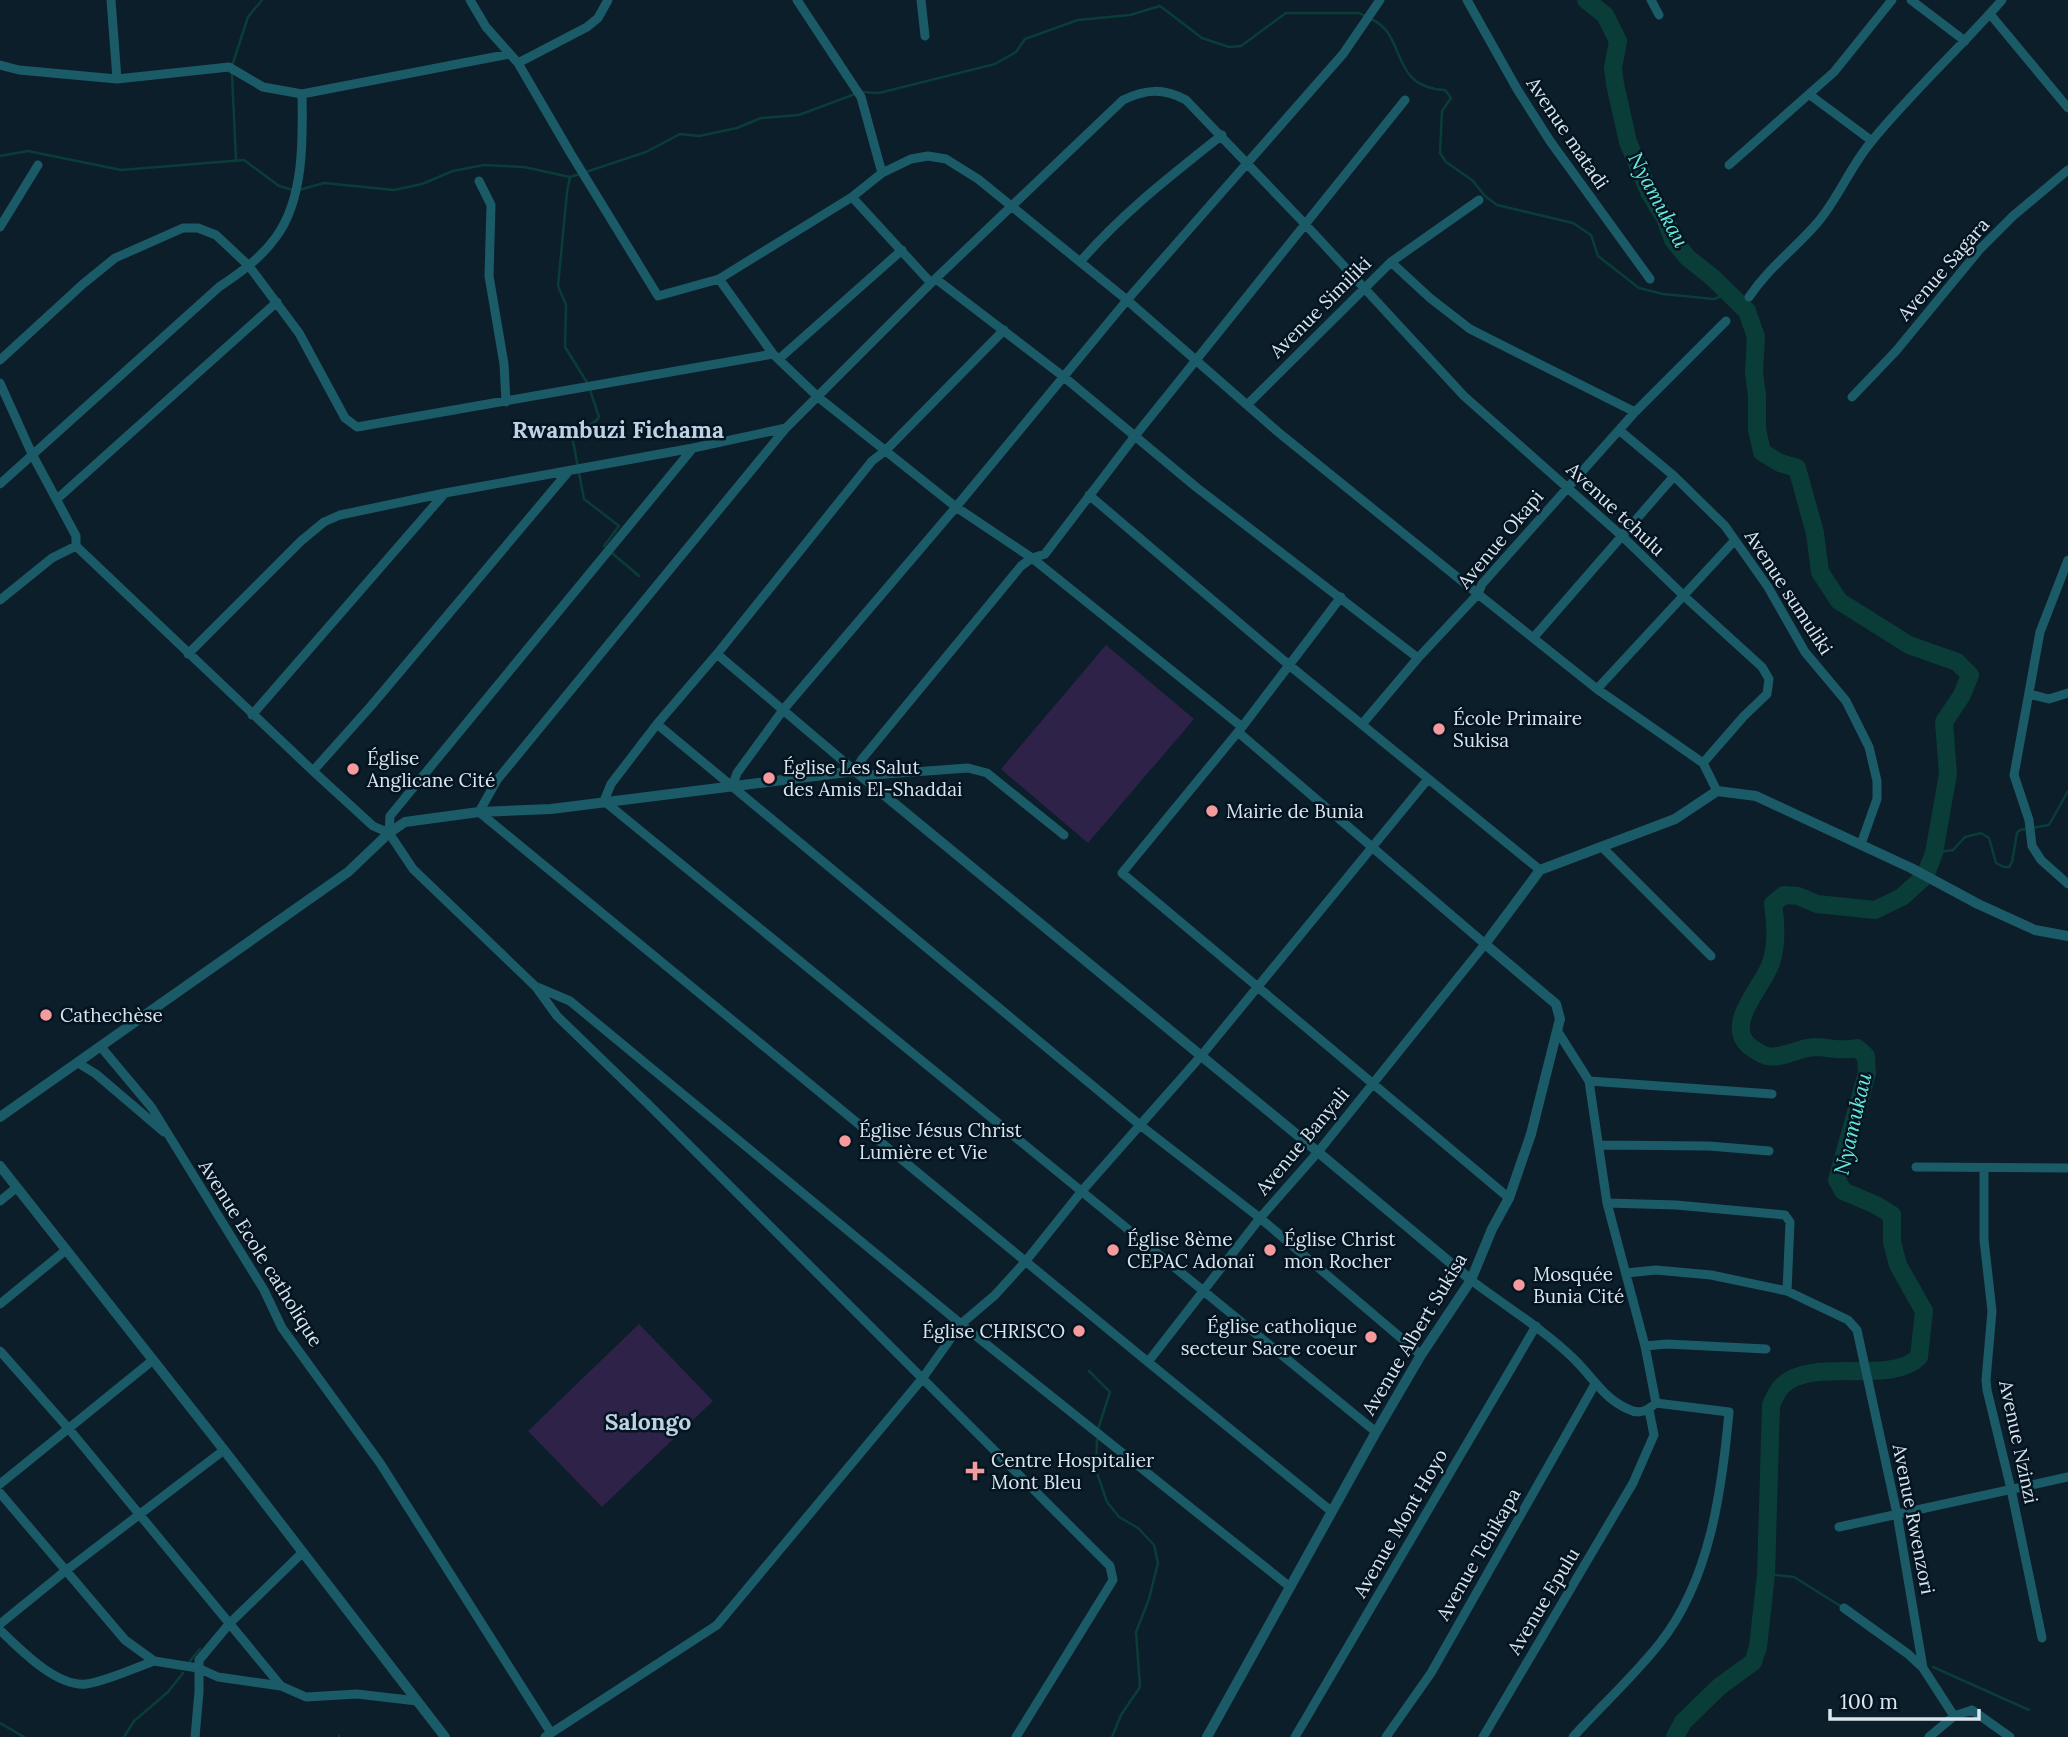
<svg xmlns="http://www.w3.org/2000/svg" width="2068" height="1737" font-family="Lora,serif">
<rect width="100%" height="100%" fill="#0c1e2a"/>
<!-- green -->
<path fill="#2e2249" d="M 1106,645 L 1194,719 L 1088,843 L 1001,769 Z
M 639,1324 L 713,1401 L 602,1507 L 528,1431 Z"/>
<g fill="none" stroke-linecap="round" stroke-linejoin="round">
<!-- stream -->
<path stroke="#0a3d38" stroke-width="2.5" d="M 1371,19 C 1408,35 1388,87 1445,90 L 1451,98 L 1442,111 L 1440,153 L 1446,162 L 1472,180 L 1485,196 L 1497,205 L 1573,223 L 1591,235 L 1598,256 L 1639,288 L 1663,294 L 1714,299 L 1730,293
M 232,66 L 248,17 L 262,0
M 232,73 L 236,161
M 861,92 L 879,93 L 995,64 L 1016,52 L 1025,39 L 1078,20 L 1130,15 L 1160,6 L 1202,38 L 1229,47 L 1241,46 L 1286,13 L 1359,13 L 1365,16
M 0,156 L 28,151 L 121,170 L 244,160 L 279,186 L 293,190
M 586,172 L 646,152 L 680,134 L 699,136 L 737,128 L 761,118 L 799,115 L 855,94
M 570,177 L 567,192 L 558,286 L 566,305 L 565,347 L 588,384 L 599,417 C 593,427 580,427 572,436 L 584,499 L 619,526 L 604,546
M 299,190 L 324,183 L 394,190 L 422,184 L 453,171 L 484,165 L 524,167 L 570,177 L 580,174
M 612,553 L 639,576
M 1934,853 L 1953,850 L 1965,837 L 1981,833 L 1989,838 L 1996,863 L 2004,867 L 2009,867 L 2012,862 L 2017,833 L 2020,830 L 2049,825 L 2068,791
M 1089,1371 L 1110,1392 L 1098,1429
M 1097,1440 L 1096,1470 L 1107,1502 L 1119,1517 L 1138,1528 L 1154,1545 L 1158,1563 L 1149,1599 L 1136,1632 L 1140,1687 L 1121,1715 L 1112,1737
M 1766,1574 L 1794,1577 L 1842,1607
M 190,1661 L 200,1649
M 1933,1667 L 2029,1710
M 0,1723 L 24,1737
M 124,1737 L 134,1721 L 168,1692 L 183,1673
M 339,1737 L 339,1736"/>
<!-- river -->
<path stroke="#0a3d38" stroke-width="18" d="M 1586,0 L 1605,15 L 1618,41 L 1613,68 L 1615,84 L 1628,142 L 1650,194 L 1665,218 L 1673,240 L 1688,258 L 1712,277 L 1747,311 L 1756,337 L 1754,372 L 1757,396 L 1757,429 L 1762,452 L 1780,463 L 1797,468 L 1815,533 L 1820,572 L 1839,601 L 1909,645 L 1957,662 L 1970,675 L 1962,695 L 1944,722 L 1948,774 L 1934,853 L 1925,876 L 1902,897 L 1875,910 L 1817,904 L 1798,896 L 1784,895 L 1773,904 C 1776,923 1777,945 1771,963 C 1763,987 1725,1022 1748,1045 C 1753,1049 1760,1054 1767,1056 C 1783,1059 1798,1048 1814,1047 C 1831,1047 1838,1052 1857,1048 L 1866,1056 L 1867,1073 L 1837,1180 L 1843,1191 L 1876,1205 L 1892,1215 L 1892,1242 L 1898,1265 L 1924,1311 L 1919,1357 C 1891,1386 1811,1356 1782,1386 C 1777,1391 1774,1399 1771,1405 L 1766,1574 L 1758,1647 L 1753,1662 L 1719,1687 L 1683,1722 L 1675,1737"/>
<!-- minor -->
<path stroke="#1a5b67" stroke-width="9" d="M 111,0 L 117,79
M 470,0 L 486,27 L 518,63 L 571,154 L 658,296 L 719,279 L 773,354 L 818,397 L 956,507 L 1032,558 L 1242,727
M 797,0 L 861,97 L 882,173
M 921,0 L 925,36
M 1467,0 L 1517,89 L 1550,141 L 1650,279
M 1651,0 L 1659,15
M 1911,0 L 1965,41
M 1990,14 L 2068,108
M 518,63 L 587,27 L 598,18 L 608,0
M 0,65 L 19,70 L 117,79 L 229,67 L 263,87 L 302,94
M 1810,95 L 1872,141
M 1729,165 L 1834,72 L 1892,0
M 479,181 L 491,205 L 489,276 L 504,364 L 506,402
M 852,197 L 931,283
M 0,227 L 38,165
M 1080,262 C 1122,213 1172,175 1222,135
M 1391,262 L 1430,298 L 1470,329 L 1635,412
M 719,279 L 852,197 L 882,173 L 911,159 L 928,156 L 946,159 L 978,179 L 1127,300 L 1278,432 L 1478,594 L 1597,689 L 1703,763 L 1717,791
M 936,279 L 1064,377 L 1196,487 L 1418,658
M 1749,297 C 1769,267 1795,249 1818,222 C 1839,197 1850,167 1871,142 C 1912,92 1960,48 2002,0
M 1004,330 L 885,451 L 872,461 L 717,654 L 657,724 L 611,784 L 604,801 L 1376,1432
M 779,359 L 902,250
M 0,360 L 83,284 L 115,258 L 183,228 L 198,228 L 216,235 L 249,266 L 299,333 L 345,418 L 357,427 L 773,354
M 0,383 L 32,454 L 76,536 L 76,546
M 1852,397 L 1896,351 L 1980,249 L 2013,216 L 2068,170
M 1248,404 L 1391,262 L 1479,200
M 1619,430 L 1674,476 L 1725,526 L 1768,587 L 1805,652 L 1846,701 L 1869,747 L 1877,781 L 1877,799 L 1861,844
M 0,484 L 219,287 C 240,273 261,258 276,237 C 304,199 303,139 302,94 L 510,54
M 1089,495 L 1289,665 L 1540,870
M 57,499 L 277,302
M 2068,560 L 2040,632 L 2014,775 L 2029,820 L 2032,846 L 2041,860 L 2068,884
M 1341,597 L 1242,727 L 1122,873 L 1509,1198
M 0,600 L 52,558 L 76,546 L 313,771 L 373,826 L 389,833 L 413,869 L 536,987 L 557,1016 L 649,1105 L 1110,1566 L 1113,1580 L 1016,1737
M 1534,637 L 1674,476
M 188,654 L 301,541 L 324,522 L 340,515 L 445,493 L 693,448 L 786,428
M 717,654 L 855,771 L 872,775 L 968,768 L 987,773 L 1064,835
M 1597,689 L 1735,540
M 2029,694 L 2049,699 L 2068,693
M 252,715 L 445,493
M 1363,723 L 1418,658 L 1478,594 L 1482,584 L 1635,412 L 1726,321
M 657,724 L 1140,1125 L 1260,1218 L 1421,1355
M 313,771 L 371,706 L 568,472
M 855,771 L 862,759 L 1021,566 L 1032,558 L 1045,554 L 1135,436 L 1405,100
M 732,787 L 737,773 L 783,710 L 956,507 L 1127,300 L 1343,54 L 1380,0
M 389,833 L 390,816 L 693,448
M 1603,848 L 1711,956
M 537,987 L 570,1001 L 961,1324 L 1290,1587
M 1558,1032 L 1589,1081 L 1607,1203 L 1645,1346 L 1656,1403
M 101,1047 L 152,1108 L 264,1290 L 282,1328 L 380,1463 L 551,1733
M 78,1063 L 96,1074 L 164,1132
M 1589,1081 L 1772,1094
M 1599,1145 L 1709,1146 L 1769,1151
M 1916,1167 L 2068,1168
M 1984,1168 L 1984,1240 L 1992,1311 L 1986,1380 L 1987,1390 L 2011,1489 L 2042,1638
M 0,1201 L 16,1188
M 1607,1203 L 1676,1205 L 1785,1215 L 1790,1222 L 1787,1291
M 1626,1273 L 1656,1270 L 1711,1275 L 1787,1291 L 1848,1320 L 1857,1330 L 1897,1514 L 1923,1668
M 1471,1280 C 1505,1306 1542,1328 1573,1358 C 1591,1375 1604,1399 1628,1409 C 1639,1415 1647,1411 1656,1403 L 1729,1412 C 1722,1490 1710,1580 1660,1643 C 1634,1676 1601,1706 1573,1737
M 0,1304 L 66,1250
M 1645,1346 L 1667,1344 L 1766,1349
M 0,1351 L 69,1429 L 281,1686
M 1148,1362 L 1260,1218 L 1318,1152 L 1485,944 L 1238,732
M 0,1484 L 153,1360
M 0,1493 L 125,1640 L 154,1661 L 198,1668 L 218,1677 L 281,1686 L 306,1697 L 357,1694 L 417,1701
M 1331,1511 L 1148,1362 L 479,812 L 497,780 L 786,428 L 931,283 L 1123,100 C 1146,89 1163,88 1186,100 L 1305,224 L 1464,396 L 1623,537 L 1684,596 L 1762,667 L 1769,679 L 1767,694 L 1744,716 L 1703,763
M 1839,1527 L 2068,1477
M 1844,1608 L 1908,1654 L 1923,1668 L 1954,1716
M 0,1624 L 64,1572 L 224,1450
M 0,1630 C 20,1649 56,1687 86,1684 C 104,1682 135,1668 154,1661
M 195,1737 L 199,1692 L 199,1660 L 230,1623 L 302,1553
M 545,1737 L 717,1625 L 922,1379 L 961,1324 L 995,1295 L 1025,1262 L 1081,1192 L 1201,1056 L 1428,779
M 1295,1737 L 1536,1326
M 1386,1737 L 1431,1673 L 1595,1384
M 1483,1737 L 1633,1483 L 1654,1435 L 1649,1410
M 1929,1737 L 1954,1716 L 1972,1710 L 2010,1737"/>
<!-- tertiary -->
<path stroke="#1a5b67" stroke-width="10" d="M 0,1117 L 348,872 L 389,833 L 405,822 L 479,812 L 551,809 L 855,771 L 1318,1152 L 1471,1280
M 0,1166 L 224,1450 L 445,1737
M 1207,1737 L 1376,1432 L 1421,1355 L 1471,1280 L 1492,1229 L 1509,1198 L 1531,1134 L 1560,1019 L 1556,1004 L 1485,944 L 1540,870 L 1675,819 L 1717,791 L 1756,796 L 1911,868 L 1978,904 L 2035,930 L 2068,936"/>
</g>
<!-- markers -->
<g fill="#f59b9d" stroke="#041420" stroke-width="2.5">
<circle cx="1439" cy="729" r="7"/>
<circle cx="353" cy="769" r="7"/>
<circle cx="769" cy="778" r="7"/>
<circle cx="1212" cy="811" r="7"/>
<circle cx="46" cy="1015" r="7"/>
<circle cx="845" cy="1141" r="7"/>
<circle cx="1113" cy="1250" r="7"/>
<circle cx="1270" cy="1250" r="7"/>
<circle cx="1519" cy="1285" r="7"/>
<circle cx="1079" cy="1331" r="7"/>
<circle cx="1371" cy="1337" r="7"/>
<path d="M971.5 1460.5h7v7h7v7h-7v7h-7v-7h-7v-7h7z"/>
</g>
<g text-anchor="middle" stroke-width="5" stroke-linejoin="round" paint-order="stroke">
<!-- street labels -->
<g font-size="19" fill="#dae5ee" stroke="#041420">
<text transform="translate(1568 133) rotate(56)" y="7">Avenue matadi</text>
<text transform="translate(1943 269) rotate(-49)" y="7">Avenue Sagara</text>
<text transform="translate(1320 307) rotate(-45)" y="7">Avenue Similiki</text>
<text transform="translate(1616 509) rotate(43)" y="7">Avenue tchulu</text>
<text transform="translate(1500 539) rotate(-50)" y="7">Avenue Okapi</text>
<text transform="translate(1789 592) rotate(57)" y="7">Avenue sumuliki</text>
<text transform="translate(1302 1141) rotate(-50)" y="7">Avenue Banyali</text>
<text transform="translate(261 1253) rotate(58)" y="7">Avenue Ecole catholique</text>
<text transform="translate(1414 1334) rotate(-59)" y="7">Avenue Albert Sukisa</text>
<text transform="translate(2019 1442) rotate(78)" y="7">Avenue Nzinzi</text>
<text transform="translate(1914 1519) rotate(79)" y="7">Avenue Rwenzori</text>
<text transform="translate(1400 1523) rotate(-60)" y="7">Avenue Mont Hoyo</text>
<text transform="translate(1478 1554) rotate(-60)" y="7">Avenue Tchikapa</text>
<text transform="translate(1543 1601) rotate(-59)" y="7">Avenue Epulu</text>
</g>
<!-- poi labels -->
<g font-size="19" fill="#dae5ee" stroke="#041420" text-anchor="start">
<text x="1453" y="725">École Primaire<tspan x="1453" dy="22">Sukisa</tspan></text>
<text x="367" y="765">Église<tspan x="367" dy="22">Anglicane Cité</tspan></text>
<text x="783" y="774">Église Les Salut<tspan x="783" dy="22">des Amis El-Shaddai</tspan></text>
<text x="1226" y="818">Mairie de Bunia</text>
<text x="60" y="1022">Cathechèse</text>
<text x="859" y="1137">Église Jésus Christ<tspan x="859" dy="22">Lumière et Vie</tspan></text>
<text x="1127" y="1246">Église 8ème<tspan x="1127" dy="22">CEPAC Adonaï</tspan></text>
<text x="1284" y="1246">Église Christ<tspan x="1284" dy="22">mon Rocher</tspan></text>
<text x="1533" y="1281">Mosquée<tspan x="1533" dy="22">Bunia Cité</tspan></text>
<text x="1357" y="1333" text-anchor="end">Église catholique<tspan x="1357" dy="22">secteur Sacre coeur</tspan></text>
<text x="1065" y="1338" text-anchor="end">Église CHRISCO</text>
<text x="991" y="1467">Centre Hospitalier<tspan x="991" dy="22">Mont Bleu</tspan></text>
</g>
<!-- water labels -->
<g font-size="21" font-style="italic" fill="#66e8da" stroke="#041420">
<text transform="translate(1658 200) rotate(62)" y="7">Nyamukau</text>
<text transform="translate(1853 1124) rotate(-77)" y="7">Nyamukau</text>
</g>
<!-- quarter labels -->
<g font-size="23" font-weight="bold" fill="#bdd3e4" stroke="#041420">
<text x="618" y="438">Rwambuzi Fichama</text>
<text x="648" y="1430">Salongo</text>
</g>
</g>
<!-- scale -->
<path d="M1830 1709v10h149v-10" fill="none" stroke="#dae5ee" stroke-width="3.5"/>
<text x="1840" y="1709" font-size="21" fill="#dae5ee" stroke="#041420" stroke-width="5" paint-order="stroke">100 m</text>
</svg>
